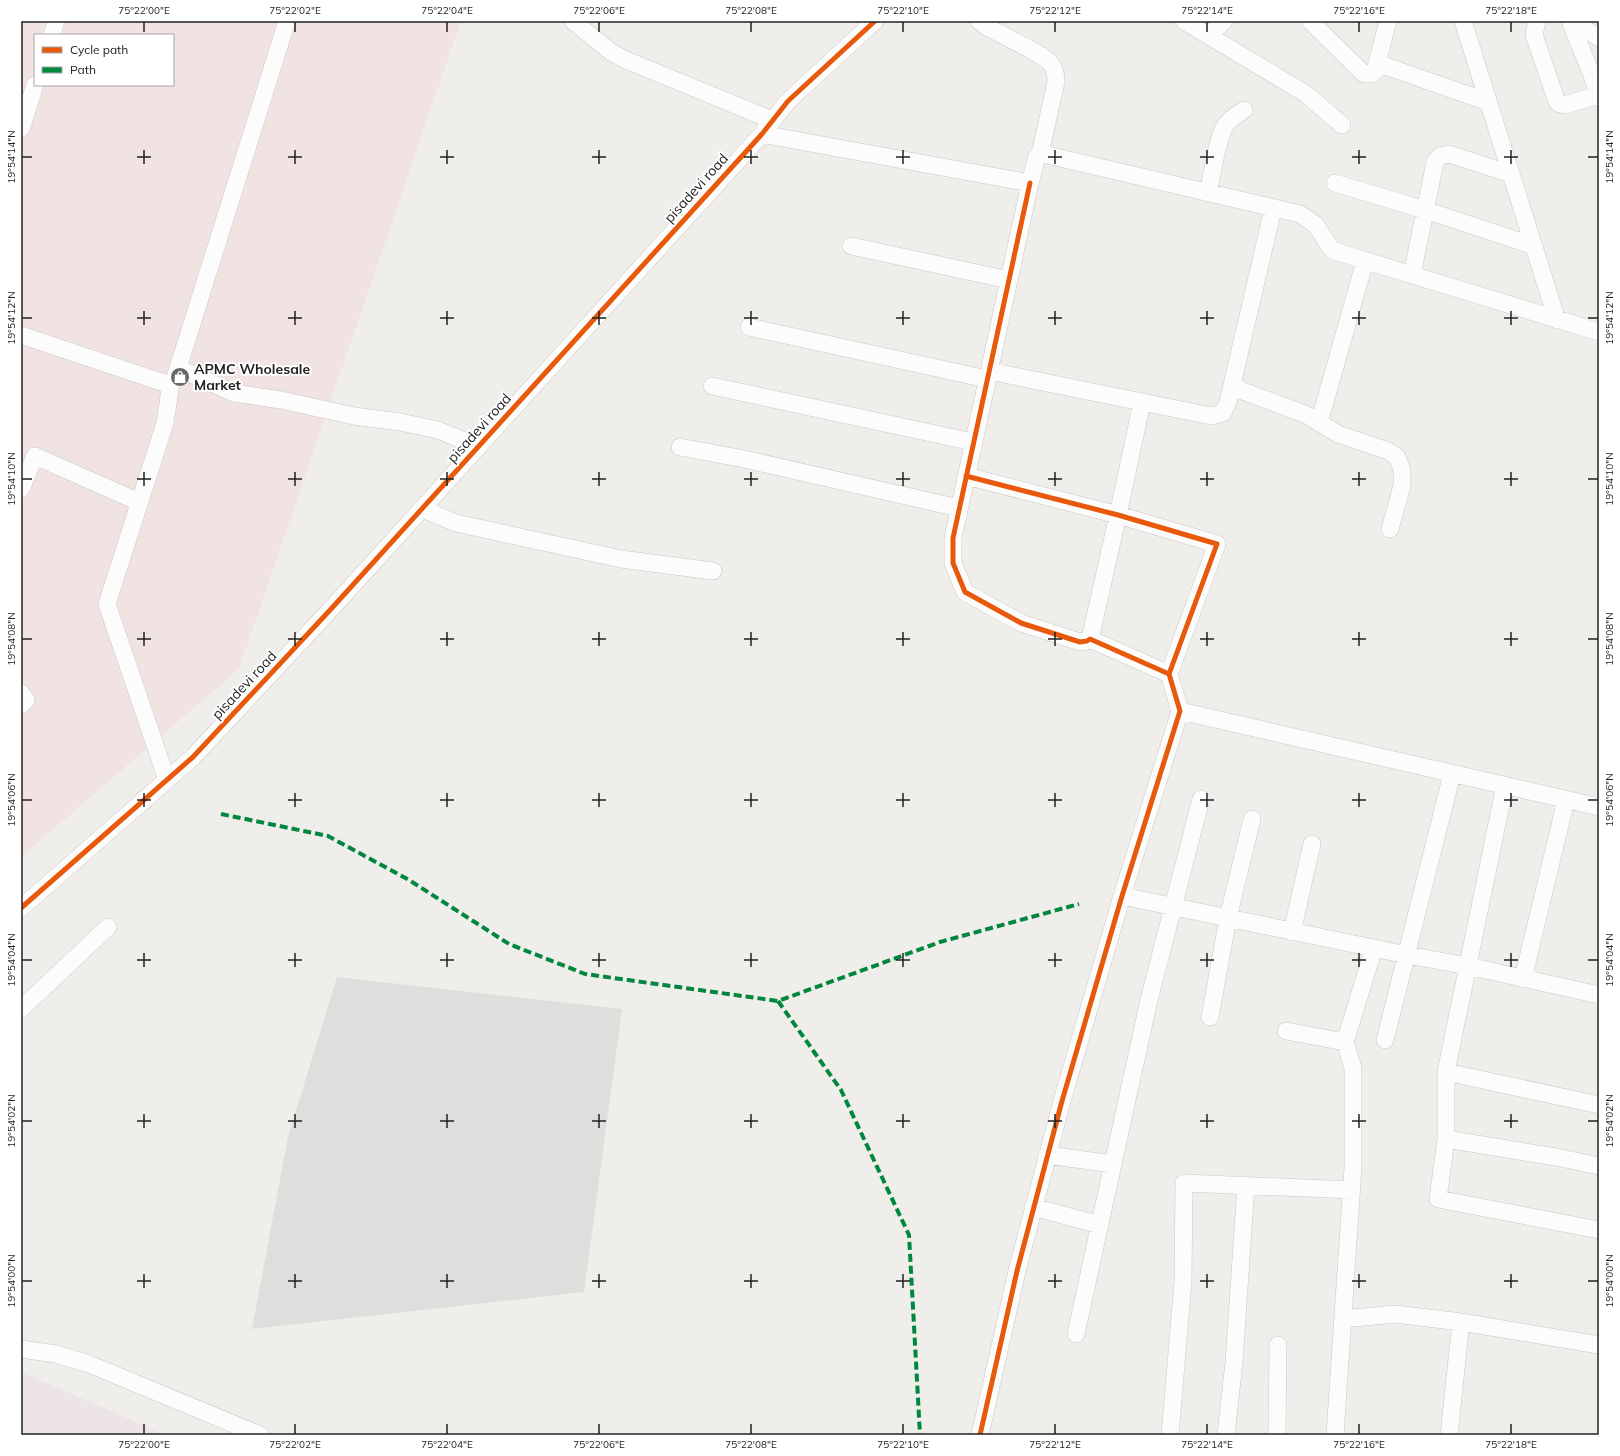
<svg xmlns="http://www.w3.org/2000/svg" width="1620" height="1456" font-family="Mulish,sans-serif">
<rect width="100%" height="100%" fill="#f0eeeb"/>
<!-- residential -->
<path fill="#dfdedc" d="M 337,977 L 622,1009 L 584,1292 L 252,1329 L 288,1137 Z"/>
<!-- commercial -->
<path fill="#f1e3e1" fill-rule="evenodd" d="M 21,21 L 461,21 L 239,669 L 21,857 ZM 35,35 L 173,35 L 173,85 L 35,85 Z"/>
<!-- industrial -->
<path fill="#ede4e9" d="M 21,1372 L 109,1410 L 164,1435 L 21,1435 Z"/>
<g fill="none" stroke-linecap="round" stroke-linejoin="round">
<!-- minor casing -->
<g stroke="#c9c8c7" stroke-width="18">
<path id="minor" d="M 573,21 L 611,52 L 626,60 L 772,120
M 979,21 L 987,27 C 1000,34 1043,54 1051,64 C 1055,69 1056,76 1056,82 L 1040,154
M 1184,21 L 1306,94 L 1342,125
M 1310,21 L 1364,74 L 1372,74 L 1375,71 L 1388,21
M 1463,21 L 1557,320
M 1537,21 L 1534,35 L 1557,102 L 1560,104 L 1565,105 L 1598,95
M 1570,21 L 1592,75 L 1599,98
M 1573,21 L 1599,38
M 52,35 L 56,21
M 1209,35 L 1224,21
M 1377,63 L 1488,102
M 21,129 L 35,85
M 762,134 L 1030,183 L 1037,156 L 1043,154 L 1300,214 L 1316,225 L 1329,246 L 1334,251 L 1599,332
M 1335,183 L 1425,210 L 1534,246
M 1208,193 C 1212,178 1217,138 1225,126 C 1229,119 1238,114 1244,110
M 851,246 L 1009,280
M 1412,275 L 1435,162 L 1440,156 L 1449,154 L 1511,174
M 749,327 L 987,379
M 21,335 L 167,384 L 174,381 L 287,21
M 178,368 L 234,393 L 281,400 L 354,416 L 400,422 L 438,430 L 479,447
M 989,371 L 1211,416 L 1223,413 L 1228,402 L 1273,209
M 712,386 L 973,442
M 1232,387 L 1307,415 L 1338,434 L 1388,451 L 1397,457 L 1402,470 L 1402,486 L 1390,529
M 1319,423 L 1365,261
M 680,447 L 744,459 L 959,508
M 966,476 L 1118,515 L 1217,544 L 1169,674 L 1090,639 L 1087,641 L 1080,642 L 1021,623 L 965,592 L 953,563 L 953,538 L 1030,183
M 21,489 L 35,456 L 139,502
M 422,509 L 456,523 L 621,559 L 713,571
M 1090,639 L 1118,515 L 1142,402
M 21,693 L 26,700 L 21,705
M 1180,711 L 1599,807
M 167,780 L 107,604 L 165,423 L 171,383
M 1122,896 L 1407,955 L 1468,966 L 1599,995
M 21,908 L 193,757 L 331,609 L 762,134 L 788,101 L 875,21
M 1292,932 L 1312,844
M 1523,979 L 1566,800
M 21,1009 L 108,927
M 1210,1017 L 1228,918 L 1252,819
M 1286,1031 L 1345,1042
M 1385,1040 L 1452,774
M 1446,1072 L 1505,785
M 1599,1105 L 1446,1072 L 1446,1139 L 1438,1199 L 1599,1230
M 1446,1139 L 1556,1157 L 1599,1166
M 1047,1155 L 1113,1164 L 1149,1000 L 1201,799
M 1033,1207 L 1100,1225
M 1343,1319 L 1395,1314 L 1461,1322 L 1599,1345
M 1076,1334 L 1113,1164
M 21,1349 L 56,1354 L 89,1364 L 260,1435
M 980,1435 L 1017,1271 L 1062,1101 L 1122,896 L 1180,711 L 1169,674
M 1170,1435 L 1183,1282 L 1184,1183 L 1352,1190
M 1226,1435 L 1234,1362 L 1246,1186
M 1277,1435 L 1278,1345
M 1335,1435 L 1353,1167 L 1353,1068 L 1345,1042 L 1374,948
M 1449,1435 L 1461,1322"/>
</g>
<!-- minor -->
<use href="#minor" stroke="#fdfcfc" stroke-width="17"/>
<!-- quiet -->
<path stroke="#00873e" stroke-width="4" stroke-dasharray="8 4" stroke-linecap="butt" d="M 221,814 L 328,836 L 409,880 L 509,944 L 585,974 L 778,1001 L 940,942 L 1079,904
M 778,1001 L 841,1090 L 909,1235 L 920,1435"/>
<!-- cycleway casing -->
<g stroke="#fff" stroke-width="8">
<path id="cycleway" d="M 966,476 L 1118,515 L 1217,544 L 1169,674 L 1090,639 L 1087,641 L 1080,642 L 1021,623 L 965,592 L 953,563 L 953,538 L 1030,183
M 21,908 L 193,757 L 331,609 L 762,134 L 788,101 L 875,21
M 980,1435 L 1017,1271 L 1062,1101 L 1122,896 L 1180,711 L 1169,674"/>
</g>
<!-- cycleway -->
<use href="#cycleway" stroke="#e8590c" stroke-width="5"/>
</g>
<!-- ticks -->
<path fill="none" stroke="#222" stroke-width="1.5" d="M 144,22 L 144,32M 295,22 L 295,32M 447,22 L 447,32M 599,22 L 599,32M 751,22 L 751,32M 903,22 L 903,32M 1055,22 L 1055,32M 1207,22 L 1207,32M 1359,22 L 1359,32M 1511,22 L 1511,32M 144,150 L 144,164M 295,150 L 295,164M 447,150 L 447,164M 599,150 L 599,164M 751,150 L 751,164M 903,150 L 903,164M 1055,150 L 1055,164M 1207,150 L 1207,164M 1359,150 L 1359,164M 1511,150 L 1511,164M 22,157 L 32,157M 137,157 L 151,157M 288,157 L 302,157M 440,157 L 454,157M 592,157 L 606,157M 744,157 L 758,157M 896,157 L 910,157M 1048,157 L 1062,157M 1200,157 L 1214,157M 1352,157 L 1366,157M 1504,157 L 1518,157M 1588,157 L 1598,157M 144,311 L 144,325M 295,311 L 295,325M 447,311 L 447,325M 599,311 L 599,325M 751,311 L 751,325M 903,311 L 903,325M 1055,311 L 1055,325M 1207,311 L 1207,325M 1359,311 L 1359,325M 1511,311 L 1511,325M 22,318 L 32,318M 137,318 L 151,318M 288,318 L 302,318M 440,318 L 454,318M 592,318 L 606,318M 744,318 L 758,318M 896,318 L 910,318M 1048,318 L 1062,318M 1200,318 L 1214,318M 1352,318 L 1366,318M 1504,318 L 1518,318M 1588,318 L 1598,318M 144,472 L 144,486M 295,472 L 295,486M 447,472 L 447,486M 599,472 L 599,486M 751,472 L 751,486M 903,472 L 903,486M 1055,472 L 1055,486M 1207,472 L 1207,486M 1359,472 L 1359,486M 1511,472 L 1511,486M 22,479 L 32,479M 137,479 L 151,479M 288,479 L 302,479M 440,479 L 454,479M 592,479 L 606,479M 744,479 L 758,479M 896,479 L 910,479M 1048,479 L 1062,479M 1200,479 L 1214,479M 1352,479 L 1366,479M 1504,479 L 1518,479M 1588,479 L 1598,479M 144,632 L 144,646M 295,632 L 295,646M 447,632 L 447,646M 599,632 L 599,646M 751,632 L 751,646M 903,632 L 903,646M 1055,632 L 1055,646M 1207,632 L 1207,646M 1359,632 L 1359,646M 1511,632 L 1511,646M 22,639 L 32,639M 137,639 L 151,639M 288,639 L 302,639M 440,639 L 454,639M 592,639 L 606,639M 744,639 L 758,639M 896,639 L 910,639M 1048,639 L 1062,639M 1200,639 L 1214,639M 1352,639 L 1366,639M 1504,639 L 1518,639M 1588,639 L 1598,639M 144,793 L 144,807M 295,793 L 295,807M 447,793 L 447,807M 599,793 L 599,807M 751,793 L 751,807M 903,793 L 903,807M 1055,793 L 1055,807M 1207,793 L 1207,807M 1359,793 L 1359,807M 1511,793 L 1511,807M 22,800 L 32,800M 137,800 L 151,800M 288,800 L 302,800M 440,800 L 454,800M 592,800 L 606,800M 744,800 L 758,800M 896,800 L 910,800M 1048,800 L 1062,800M 1200,800 L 1214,800M 1352,800 L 1366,800M 1504,800 L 1518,800M 1588,800 L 1598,800M 144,953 L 144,967M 295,953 L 295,967M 447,953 L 447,967M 599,953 L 599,967M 751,953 L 751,967M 903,953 L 903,967M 1055,953 L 1055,967M 1207,953 L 1207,967M 1359,953 L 1359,967M 1511,953 L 1511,967M 22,960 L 32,960M 137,960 L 151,960M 288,960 L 302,960M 440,960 L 454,960M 592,960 L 606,960M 744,960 L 758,960M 896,960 L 910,960M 1048,960 L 1062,960M 1200,960 L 1214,960M 1352,960 L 1366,960M 1504,960 L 1518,960M 1588,960 L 1598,960M 144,1114 L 144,1128M 295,1114 L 295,1128M 447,1114 L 447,1128M 599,1114 L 599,1128M 751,1114 L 751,1128M 903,1114 L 903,1128M 1055,1114 L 1055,1128M 1207,1114 L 1207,1128M 1359,1114 L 1359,1128M 1511,1114 L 1511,1128M 22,1121 L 32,1121M 137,1121 L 151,1121M 288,1121 L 302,1121M 440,1121 L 454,1121M 592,1121 L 606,1121M 744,1121 L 758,1121M 896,1121 L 910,1121M 1048,1121 L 1062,1121M 1200,1121 L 1214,1121M 1352,1121 L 1366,1121M 1504,1121 L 1518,1121M 1588,1121 L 1598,1121M 144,1274 L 144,1288M 295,1274 L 295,1288M 447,1274 L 447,1288M 599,1274 L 599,1288M 751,1274 L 751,1288M 903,1274 L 903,1288M 1055,1274 L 1055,1288M 1207,1274 L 1207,1288M 1359,1274 L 1359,1288M 1511,1274 L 1511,1288M 22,1281 L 32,1281M 137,1281 L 151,1281M 288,1281 L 302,1281M 440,1281 L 454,1281M 592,1281 L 606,1281M 744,1281 L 758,1281M 896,1281 L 910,1281M 1048,1281 L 1062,1281M 1200,1281 L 1214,1281M 1352,1281 L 1366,1281M 1504,1281 L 1518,1281M 1588,1281 L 1598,1281M 144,1424 L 144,1434M 295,1424 L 295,1434M 447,1424 L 447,1434M 599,1424 L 599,1434M 751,1424 L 751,1434M 903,1424 L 903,1434M 1055,1424 L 1055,1434M 1207,1424 L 1207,1434M 1359,1424 L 1359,1434M 1511,1424 L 1511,1434"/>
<!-- icons -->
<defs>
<g id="shop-disc" transform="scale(1)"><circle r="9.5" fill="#6a6968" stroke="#fff"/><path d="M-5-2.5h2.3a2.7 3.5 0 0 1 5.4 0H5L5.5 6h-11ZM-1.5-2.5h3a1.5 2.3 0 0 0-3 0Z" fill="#fff"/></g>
</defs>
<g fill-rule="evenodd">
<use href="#shop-disc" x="180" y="377"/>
</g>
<g text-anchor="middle" stroke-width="4" stroke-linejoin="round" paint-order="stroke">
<!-- street labels -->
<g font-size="14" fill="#222" stroke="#fff">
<text transform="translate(696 188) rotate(-48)" y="5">pisadevi road</text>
<text transform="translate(479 428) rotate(-48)" y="5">pisadevi road</text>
<text transform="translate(244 685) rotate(-47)" y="5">pisadevi road</text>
</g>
<!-- poi labels -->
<g font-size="14" font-weight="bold" fill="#222" stroke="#fff" text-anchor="start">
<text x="194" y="374">APMC Wholesale<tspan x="194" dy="16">Market</tspan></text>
</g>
</g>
<!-- border -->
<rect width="1620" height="1456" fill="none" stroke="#ffffff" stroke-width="44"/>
<!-- legend -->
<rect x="34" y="34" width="140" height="52" fill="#ffffff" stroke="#a7a7a7"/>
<rect x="42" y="47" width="20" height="6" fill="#e8590c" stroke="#a7a7a7"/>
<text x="70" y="54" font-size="12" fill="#222222">Cycle path</text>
<rect x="42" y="67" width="20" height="6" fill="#00873e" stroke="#a7a7a7"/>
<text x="70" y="74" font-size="12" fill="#222222">Path</text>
<rect x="22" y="22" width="1576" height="1412" fill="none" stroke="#222" stroke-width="1.5"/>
<g font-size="10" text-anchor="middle" fill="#222">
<text x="144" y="14">75°22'00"E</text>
<text x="295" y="14">75°22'02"E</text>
<text x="447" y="14">75°22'04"E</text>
<text x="599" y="14">75°22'06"E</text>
<text x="751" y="14">75°22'08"E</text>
<text x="903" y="14">75°22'10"E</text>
<text x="1055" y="14">75°22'12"E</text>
<text x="1207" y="14">75°22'14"E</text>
<text x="1359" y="14">75°22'16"E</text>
<text x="1511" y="14">75°22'18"E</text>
<text transform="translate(11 157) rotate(-90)" y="4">19°54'14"N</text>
<text transform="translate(1609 157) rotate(-90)" y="4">19°54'14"N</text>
<text transform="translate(11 318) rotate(-90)" y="4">19°54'12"N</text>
<text transform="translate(1609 318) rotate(-90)" y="4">19°54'12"N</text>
<text transform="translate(11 479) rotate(-90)" y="4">19°54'10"N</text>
<text transform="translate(1609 479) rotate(-90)" y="4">19°54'10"N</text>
<text transform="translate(11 639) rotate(-90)" y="4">19°54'08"N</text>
<text transform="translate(1609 639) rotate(-90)" y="4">19°54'08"N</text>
<text transform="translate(11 800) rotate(-90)" y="4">19°54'06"N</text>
<text transform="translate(1609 800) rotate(-90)" y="4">19°54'06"N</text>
<text transform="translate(11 960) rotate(-90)" y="4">19°54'04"N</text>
<text transform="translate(1609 960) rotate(-90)" y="4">19°54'04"N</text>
<text transform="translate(11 1121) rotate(-90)" y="4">19°54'02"N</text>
<text transform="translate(1609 1121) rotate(-90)" y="4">19°54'02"N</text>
<text transform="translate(11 1281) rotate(-90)" y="4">19°54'00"N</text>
<text transform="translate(1609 1281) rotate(-90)" y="4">19°54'00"N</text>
<text x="144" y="1448">75°22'00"E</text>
<text x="295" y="1448">75°22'02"E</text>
<text x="447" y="1448">75°22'04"E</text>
<text x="599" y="1448">75°22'06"E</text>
<text x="751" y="1448">75°22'08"E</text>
<text x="903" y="1448">75°22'10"E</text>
<text x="1055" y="1448">75°22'12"E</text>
<text x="1207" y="1448">75°22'14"E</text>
<text x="1359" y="1448">75°22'16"E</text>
<text x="1511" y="1448">75°22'18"E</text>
</g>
</svg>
